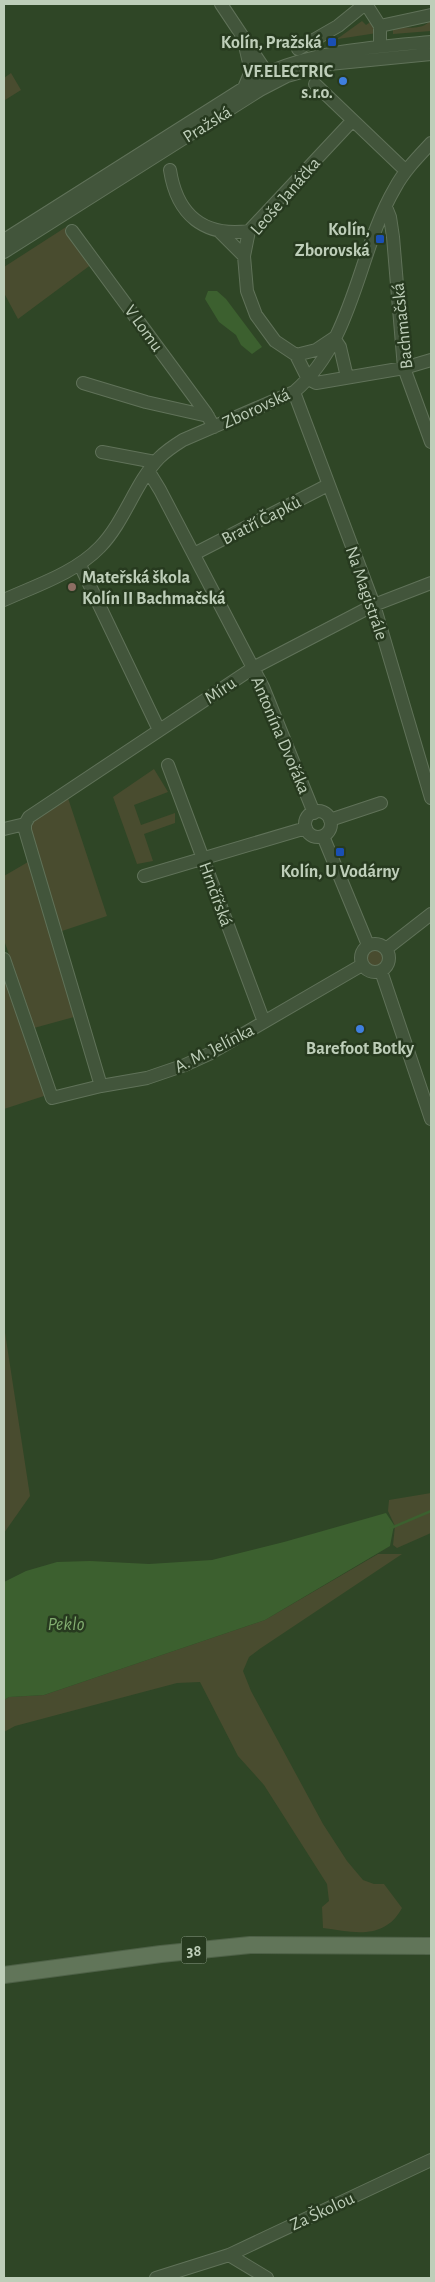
<svg xmlns="http://www.w3.org/2000/svg" width="435" height="2282" font-family="'Alegreya Sans',sans-serif">
<rect width="100%" height="100%" fill="#2f4626"/>
<!-- green -->
<path fill="#494c2f" d="M 431,20 L 431,31 L 393,34 L 393,30 L 388,27 C 402,25 420,33 431,20 Z
M 362,21 L 366,25 L 372,21 L 377,33 L 325,41 L 332,34 L 337,39 Z
M 11,73 L 21,90 L 5,100 L 4,78 Z
M 66,227 L 92,264 L 18,319 L 4,293 L 4,267 Z
M 154,769 L 168,792 L 134,805 L 141,825 L 175,813 L 175,823 L 144,834 L 153,861 L 137,864 L 113,797 Z
M 67,795 L 107,916 L 59,932 L 28,825 Z
M 28,862 L 74,1017 L 34,1028 L 4,940 L 4,876 Z
M365 958a10 10 0 1 1 20 0a10 10 0 1 1-20 0Z
M 4,970 L 47,1095 L 4,1109 Z
M 4,1326 L 30,1496 L 4,1533 Z
M 431,1493 L 431,1533 L 397,1548 L 393,1545 L 395,1526 L 388,1511 L 389,1500 Z
M 378,1554 L 402,1554 L 261,1648 L 249,1657 L 243,1671 L 251,1691 L 323,1824 L 347,1861 L 363,1880 L 374,1884 L 384,1884 L 402,1908 C 384,1941 353,1932 323,1928 L 322,1907 L 329,1901 L 327,1884 L 264,1785 L 238,1756 L 200,1682 L 177,1683 L 15,1726 L 4,1732 L 4,1700 L 9,1697 L 44,1695 L 265,1620 Z"/>
<!-- water -->
<path fill="#3c602f" d="M 208,291 L 217,291 L 226,299 L 262,347 L 252,354 L 241,345 L 236,335 L 219,322 L 205,299 Z
M 386,1513 L 394,1525 L 390,1546 L 265,1620 L 44,1695 L 9,1697 L 4,1700 L 4,1582 L 26,1571 L 57,1562 L 90,1561 L 149,1564 L 212,1560 L 284,1542 Z"/>
<g fill="none" stroke-linecap="round" stroke-linejoin="round">
<!-- stream -->
<path stroke="#3c602f" stroke-width="2.5" d="M 391,1528 L 431,1511"/>
<!-- minor casing -->
<g stroke="#607259" stroke-width="14">
<path id="minor" d="M 221,4 L 263,67 L 269,72 L 275,74
M 366,4 L 380,26 L 380,47
M 380,26 L 431,15
M 298,49 L 338,26 L 365,4
M 315,84 L 406,171
M 244,88 L 251,71 L 246,50
M 352,121 L 249,231 L 244,256 L 247,291 L 256,315 L 275,341 L 296,355 L 308,379 L 316,383 L 404,368 L 431,360
M 170,170 C 177,215 204,237 249,231
M 386,207 L 390,217 L 393,237 L 404,368 L 431,442
M 72,231 L 206,413 L 214,427
M 220,232 L 244,256
M 4,240 L 269,72 C 321,50 376,47 431,42
M 4,252 L 260,90 L 287,76 L 329,64 L 431,54
M 296,355 L 316,350 L 334,338 L 340,347 L 347,377
M 83,383 L 146,402 L 208,416
M 294,392 L 374,605 L 431,798
M 102,452 L 155,462
M 149,472 L 160,490 L 263,687 L 314,813
M 194,554 L 328,485
M 80,565 L 159,730
M 4,600 C 37,585 75,573 100,547 C 125,521 135,483 159,458 C 166,451 175,445 183,440 L 294,392 C 355,340 357,253 395,188 C 404,171 418,157 431,143
M 168,765 L 264,1022
M305 824a13 13 0 1 1 26 0a13 13 0 1 1-26 0Z
M 330,820 L 381,803
M 4,829 L 25,824
M 323,836 L 368,945
M 144,876 L 306,828
M361 958a14 14 0 1 1 28 0a14 14 0 1 1-28 0Z
M 386,949 L 431,914
M 4,959 L 52,1098 L 101,1086 L 147,1078 L 185,1065 L 209,1054 L 362,965
M 381,971 L 431,1119
M 101,1086 L 25,830 L 25,824 L 29,817 L 253,668 L 374,605 L 431,583
M 229,2255 L 267,2278
M 156,2278 L 229,2255 L 431,2160"/>
</g>
<!-- major casing -->
<g stroke="#4e6147" stroke-width="18">
<path id="major" d="M 4,1975 L 161,1954 L 250,1945 L 431,1946"/>
</g>
<!-- minor -->
<use href="#minor" stroke="#42553b" stroke-width="12"/>
<!-- major -->
<use href="#major" stroke="#617559" stroke-width="16"/>
</g>
<!-- markers -->
<g fill="#1a4fb4" stroke="#273a1f" stroke-width="2">
<rect x="327" y="37" width="10" height="10" rx="2.5"/>
<rect x="375" y="234" width="10" height="10" rx="2.5"/>
<rect x="335" y="847" width="10" height="10" rx="2.5"/>
</g>
<g fill="#3f7fe0" stroke="#273a1f" stroke-width="2">
<circle cx="343" cy="81" r="5"/>
<circle cx="360" cy="1029" r="5"/>
</g>
<circle fill="#8d6e63" stroke="#273a1f" stroke-width="2" cx="72" cy="587" r="5"/>
<g text-anchor="middle" stroke-width="5" stroke-linejoin="round" paint-order="stroke">
<!-- shield labels -->
<rect fill="#273a1f" stroke="#91a28b" stroke-width="1" x="181.5" y="1936.5" width="25" height="27" rx="4"/>
<g font-size="16" font-weight="bold" fill="#beceb9">
<text x="194" y="1956">38</text>
</g>
<!-- poi labels -->
<g font-size="18" font-weight="bold" fill="#beceb9" stroke="#273a1f" text-anchor="end">
<text x="322" y="48">Kolín, Pražská</text>
<text x="333" y="77">VF.ELECTRIC<tspan x="333" dy="21">s.r.o.</tspan></text>
<text x="370" y="235">Kolín,<tspan x="370" dy="21">Zborovská</tspan></text>
<text x="82" y="583" text-anchor="start">Mateřská škola<tspan x="82" dy="21">Kolín II Bachmačská</tspan></text>
<text x="340" y="877" text-anchor="middle">Kolín, U Vodárny</text>
<text x="360" y="1054" text-anchor="middle">Barefoot Botky</text>
</g>
<!-- street labels -->
<g font-size="18" fill="#beceb9" stroke="#273a1f">
<text transform="translate(207 124) rotate(-32)" y="6">Pražská</text>
<text transform="translate(285 196) rotate(-49)" y="6">Leoše Janáčka</text>
<text transform="translate(402 326) rotate(-96)" y="6">Bachmačská</text>
<text transform="translate(144 328) rotate(54)" y="6">V Lomu</text>
<text transform="translate(256 408) rotate(-25)" y="6">Zborovská</text>
<text transform="translate(261 520) rotate(-27)" y="6">Bratří Čapků</text>
<text transform="translate(367 593) rotate(71)" y="6">Na Magistrále</text>
<text transform="translate(220 690) rotate(-34)" y="6">Míru</text>
<text transform="translate(281 735) rotate(67)" y="6">Antonína Dvořáka</text>
<text transform="translate(216 894) rotate(70)" y="6">Hrnčířská</text>
<text transform="translate(214 1048) rotate(-27)" y="6">A. M. Jelínka</text>
<text transform="translate(322 2211) rotate(-25)" y="6">Za Školou</text>
</g>
<!-- water labels -->
<g font-size="19" font-style="italic" fill="#82ae70" stroke="#273a1f">
<text x="66" y="1630">Peklo</text>
</g>
</g>
<!-- border -->
<rect width="435" height="2282" fill="none" stroke="#beceb9" stroke-width="10"/>
</svg>
